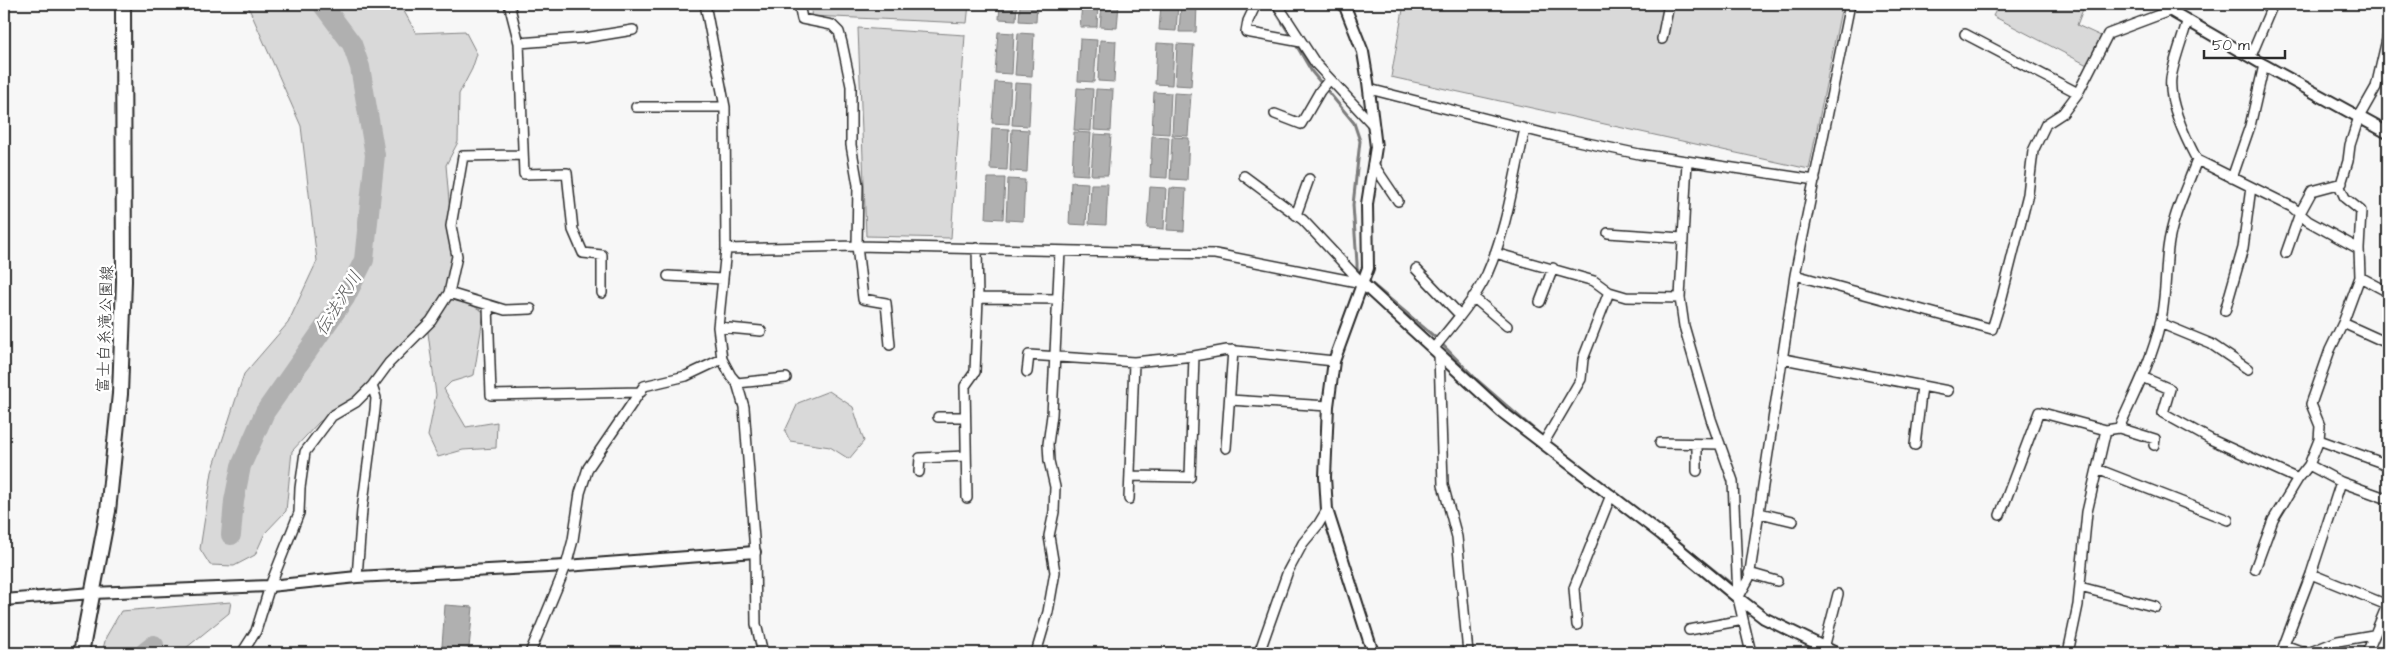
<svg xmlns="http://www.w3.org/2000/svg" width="2392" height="657" font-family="'Architects Daughter','Klee One',sans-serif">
<rect width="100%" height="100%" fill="#f7f7f7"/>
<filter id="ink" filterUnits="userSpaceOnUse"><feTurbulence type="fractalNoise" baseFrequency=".02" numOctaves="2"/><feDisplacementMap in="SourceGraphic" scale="10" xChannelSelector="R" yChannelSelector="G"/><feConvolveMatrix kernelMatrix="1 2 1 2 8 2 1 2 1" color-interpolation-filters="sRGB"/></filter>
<g filter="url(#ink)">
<!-- green -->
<path fill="#d9d9d9" stroke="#828282" d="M 247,4 L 400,4 L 416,33 L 465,31 L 477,54 L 472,69 L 459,94 L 458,142 L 446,165 L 454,261 L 450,293 L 484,312 L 474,375 L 451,382 L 444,389 L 466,427 L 497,422 L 496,448 L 463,450 L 438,457 L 428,436 L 436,395 L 427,325 L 362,396 L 319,422 L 292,451 L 286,511 L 265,533 L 255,555 L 234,566 L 210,565 L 200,549 L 212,472 L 244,374 L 288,323 L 317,261 L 301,126 Z
M 812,4 L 969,4 L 967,23 L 811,16 Z
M 1404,4 L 1839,4 L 1842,5 L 1809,169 L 1391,77 Z
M 1999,4 L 2085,4 L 2077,25 L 2103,37 L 2091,67 L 1993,16 Z
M 858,28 L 965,35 L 951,238 L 866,236 Z
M 829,391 L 853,407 L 864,441 L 849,459 L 830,447 L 790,441 L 785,431 L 798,403 Z
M 231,602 L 229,613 L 186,648 L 184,653 L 102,653 L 106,637 L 121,611 Z"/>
<!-- water -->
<path fill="#b0b0b0" stroke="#7b7b7b" d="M 1000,4 L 1017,4 L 1016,20 L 999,19 Z
M 1020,4 L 1037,4 L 1036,22 L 1019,21 Z
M 1082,4 L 1098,4 L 1097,27 L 1080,27 Z
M 1102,4 L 1119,4 L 1117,28 L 1100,27 Z
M 1161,4 L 1178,4 L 1176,31 L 1159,30 Z
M 1181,4 L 1197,4 L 1196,32 L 1179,32 Z
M 998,32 L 1014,33 L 1012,74 L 995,73 Z
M 1018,33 L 1034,34 L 1032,76 L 1015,75 Z
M 1080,39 L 1097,40 L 1094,82 L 1078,81 Z
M 1100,40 L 1116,41 L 1114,82 L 1098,81 Z
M 1157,43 L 1174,44 L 1172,85 L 1155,84 Z
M 1177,44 L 1194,45 L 1191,86 L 1175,85 Z
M 995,82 L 1011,83 L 1009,124 L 992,123 Z
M 1015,83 L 1031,84 L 1029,126 L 1012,125 Z
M 1077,88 L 1093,89 L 1091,131 L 1074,130 Z
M 1096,89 L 1113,90 L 1111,131 L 1094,130 Z
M 1154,92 L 1171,93 L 1169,134 L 1152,133 Z
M 1174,93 L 1191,94 L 1188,136 L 1172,135 Z
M 992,128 L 1009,129 L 1007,170 L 990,169 Z
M 1012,129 L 1029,130 L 1027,172 L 1010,171 Z
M 1074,132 L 1091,133 L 1088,175 L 1072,174 Z
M 1094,134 L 1111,135 L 1108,175 L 1091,175 Z
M 1152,136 L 1169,137 L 1167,178 L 1150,177 Z
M 1172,137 L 1189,138 L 1187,180 L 1170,179 Z
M 988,178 L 1005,178 L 1003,219 L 986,218 Z
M 1008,179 L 1025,180 L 1023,221 L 1006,220 Z
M 1071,182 L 1088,183 L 1086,225 L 1069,224 Z
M 1091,184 L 1108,184 L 1106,225 L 1089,224 Z
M 1150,187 L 1166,188 L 1164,229 L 1147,228 Z
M 1170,188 L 1186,189 L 1184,231 L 1167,230 Z
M 445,605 L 473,607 L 469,648 L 442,646 Z"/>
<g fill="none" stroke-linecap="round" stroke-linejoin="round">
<!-- stream -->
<path stroke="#7b7b7b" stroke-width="3" d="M 1271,4 L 1292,38
M 1295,43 L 1312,72 L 1354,123 L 1360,141 L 1353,205 L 1357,263 L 1357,269 L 1366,279 L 1436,338 L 1477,380 L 1544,438
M 1691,552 L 1734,586"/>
<!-- river -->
<path stroke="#b0b0b0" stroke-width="20" d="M 231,535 L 234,501 L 241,466 L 265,412 L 345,298 L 364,260 L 375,155 L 360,67 L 352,44 L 322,4
M 144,653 L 154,645"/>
<!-- minor casing -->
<g stroke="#2b2b2b" stroke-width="12">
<path id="minor" d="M 509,4 L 519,43 L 524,174 L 567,173 L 573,230 L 583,253 L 602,255 L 602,293
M 705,4 L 725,107 L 726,249 L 718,327 L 722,359 L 731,376 L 737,383 L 744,407 L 755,552 L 756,624 L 763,653
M 799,4 L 802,19 L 832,25 L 839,32 L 842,43 L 851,86 L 851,145 L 858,185 L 857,246 L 863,299 L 886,303 L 890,345
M 1256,4 L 1248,21 L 1246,32 L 1301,42
M 1277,4 L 1316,64 L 1374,126
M 1965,34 L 2078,93
M 1662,39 L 1669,4
M 519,43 L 584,38 L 633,30
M 2251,56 L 2273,4
M 1369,89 L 1554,136 L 1639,154 L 1815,180
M 636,107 L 725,107
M 1275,114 L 1301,124 L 1320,91 L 1330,79
M 1687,161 L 1680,298 L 1684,326 L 1711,419 L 1733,481 L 1738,598 L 1751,653
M 1373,164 L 1398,201
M 1244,176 L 1303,220 L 1362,283
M 2232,178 L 2250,126 L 2264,65
M 1296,215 L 1309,179
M 1608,233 L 1682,238
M 726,249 L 857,246 L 1215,254 L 1362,283
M 2359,249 L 2361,211 L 2345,198 L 2340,187 L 2348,161 L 2350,145 L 2359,117 L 2376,87 L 2388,35
M 1495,253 L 1594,281 L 1609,292 L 1626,297 L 1680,298
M 2286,253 L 2300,213 L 2312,191 L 2342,183
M 1416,269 L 1460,315
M 1795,275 L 1992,329 L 2002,297 L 2028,194 L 2033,151 L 2046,124 L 2063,113 L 2078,93 L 2108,34 L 2172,10 L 2176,4
M 668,276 L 722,279
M 2360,277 L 2388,292
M 449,293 L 505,310 L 531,309
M 1473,297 L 1507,326
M 978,298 L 1058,299
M 1540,302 L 1553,268
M 488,305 L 491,395 L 641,392
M 2225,311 L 2243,248 L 2251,187
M 2160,323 L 2211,344 L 2248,369
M 2343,323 L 2385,342 L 2388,340
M 718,327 L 761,331
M 1433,349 C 1452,326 1474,301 1487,274 C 1507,229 1514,177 1525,129
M 1439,354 L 1443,485 L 1457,537 L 1468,653
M 1784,359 L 1948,391
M 1027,372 L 1029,355 L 1134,362 L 1194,356 L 1227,350 L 1334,361
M 2142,377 L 2170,389 L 2163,413 L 2210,439 L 2298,479 L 2309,465 L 2319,440 L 2320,426 L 2311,404 L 2330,350 L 2343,323 L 2360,277 L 2359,249 L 2308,221 L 2292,207 L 2197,160
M 737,383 L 786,378
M 1230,400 L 1328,406
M 938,417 L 965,417
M 2119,428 L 2155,439 L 2154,445
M 2319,440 L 2388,465
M 1660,443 L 1720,444
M 1543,444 L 1581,379 L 1583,359 L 1609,292
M 1915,445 L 1922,386
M 1226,448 L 1233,350
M 2097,469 L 2228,520
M 1697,471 L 1697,444
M 919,472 L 920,458 L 966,456
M 1131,476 L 1190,477 L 1194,356
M 2341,482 L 2388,499
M 967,498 L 965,386 L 975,372 L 978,298 L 977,248
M 1129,499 L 1134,362
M 1760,513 L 1793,521
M 2000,515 L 2039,412 L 2106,430
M 2255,569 L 2273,520 L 2298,479
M 1749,573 L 1777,581
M 2311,574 L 2387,605
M 357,577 L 362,510 L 375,410 L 376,398 L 372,386
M 2080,587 L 2156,607
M 1738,598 L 1749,578 L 1795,275 L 1850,4
M 1577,625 L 1574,588 L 1611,495
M 1689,630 L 1743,620
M 2284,645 L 2306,653
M 1824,648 L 1838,594
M 242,653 L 256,631 L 270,586 L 299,513 L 300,488 L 305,452 L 332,416 L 356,402 L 372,386 L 389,363 L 431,321 L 449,293 L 457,256 L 451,226 L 463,156 L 523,155
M 530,653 L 566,566 L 573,540 L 580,493 L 588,468 L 644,386 L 686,376 L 722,359
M 1036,653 L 1048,612 L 1055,572 L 1049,536 L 1054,512 L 1055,487 L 1049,461 L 1048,444 L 1052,415 L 1060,251
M 1259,653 L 1288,571 L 1303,543 L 1318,525 L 1327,510
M 2068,653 L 2078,605 L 2087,512 L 2106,430 L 2119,428 C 2134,394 2152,360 2160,324 C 2166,299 2165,273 2168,248 C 2172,217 2186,189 2197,160 C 2186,139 2168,103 2171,78 C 2174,60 2182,40 2187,22
M 2281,653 L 2311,574 L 2341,482 L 2309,465
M 2308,653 L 2338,641 L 2373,635
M 2367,653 L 2388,603"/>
</g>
<!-- tertiary casing -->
<g stroke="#2b2b2b" stroke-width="14">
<path id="tertiary" d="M 1344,4 L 1363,52 L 1368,82 L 1376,147 L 1367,204 L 1368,268 L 1334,361 L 1328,406 L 1325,477 L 1327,510 L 1373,653
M 2159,4 L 2264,65 L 2388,133
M 1362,283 L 1502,412 L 1661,534 L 1738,598 L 1764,618 L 1836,653
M 4,600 L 92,593 L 270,586 L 357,577 L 566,566 L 755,552"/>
</g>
<!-- primary casing -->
<g stroke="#2b2b2b" stroke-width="18">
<path id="primary" d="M 81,653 L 108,511 L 120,394 L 124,281 L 123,4"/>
</g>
<!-- minor -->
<use href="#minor" stroke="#fff" stroke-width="9"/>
<!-- tertiary -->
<use href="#tertiary" stroke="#fff" stroke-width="10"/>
<!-- primary -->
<use href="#primary" stroke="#fff" stroke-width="14"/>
</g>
</g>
<g text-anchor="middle" stroke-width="5" stroke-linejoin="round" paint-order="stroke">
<!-- street labels -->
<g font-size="16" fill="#2b2b2b" stroke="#fff">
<text transform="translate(104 329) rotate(-88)" y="6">富士白糸滝公園線</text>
</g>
<!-- water labels -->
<g font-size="18" font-style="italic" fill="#5a5a5a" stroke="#fff">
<text transform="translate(338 303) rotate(-58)" y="6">伝法沢川</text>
</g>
</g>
<!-- margin -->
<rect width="2392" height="657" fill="none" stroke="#fff" stroke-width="20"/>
<rect x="10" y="10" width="2372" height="637" fill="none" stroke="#2b2b2b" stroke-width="2" filter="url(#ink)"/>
<!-- scale -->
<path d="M2204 50v8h81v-8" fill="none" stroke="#2b2b2b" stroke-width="2.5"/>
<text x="2212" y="50" font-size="15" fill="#2b2b2b" stroke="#ffffff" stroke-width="4" paint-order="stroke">50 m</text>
</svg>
